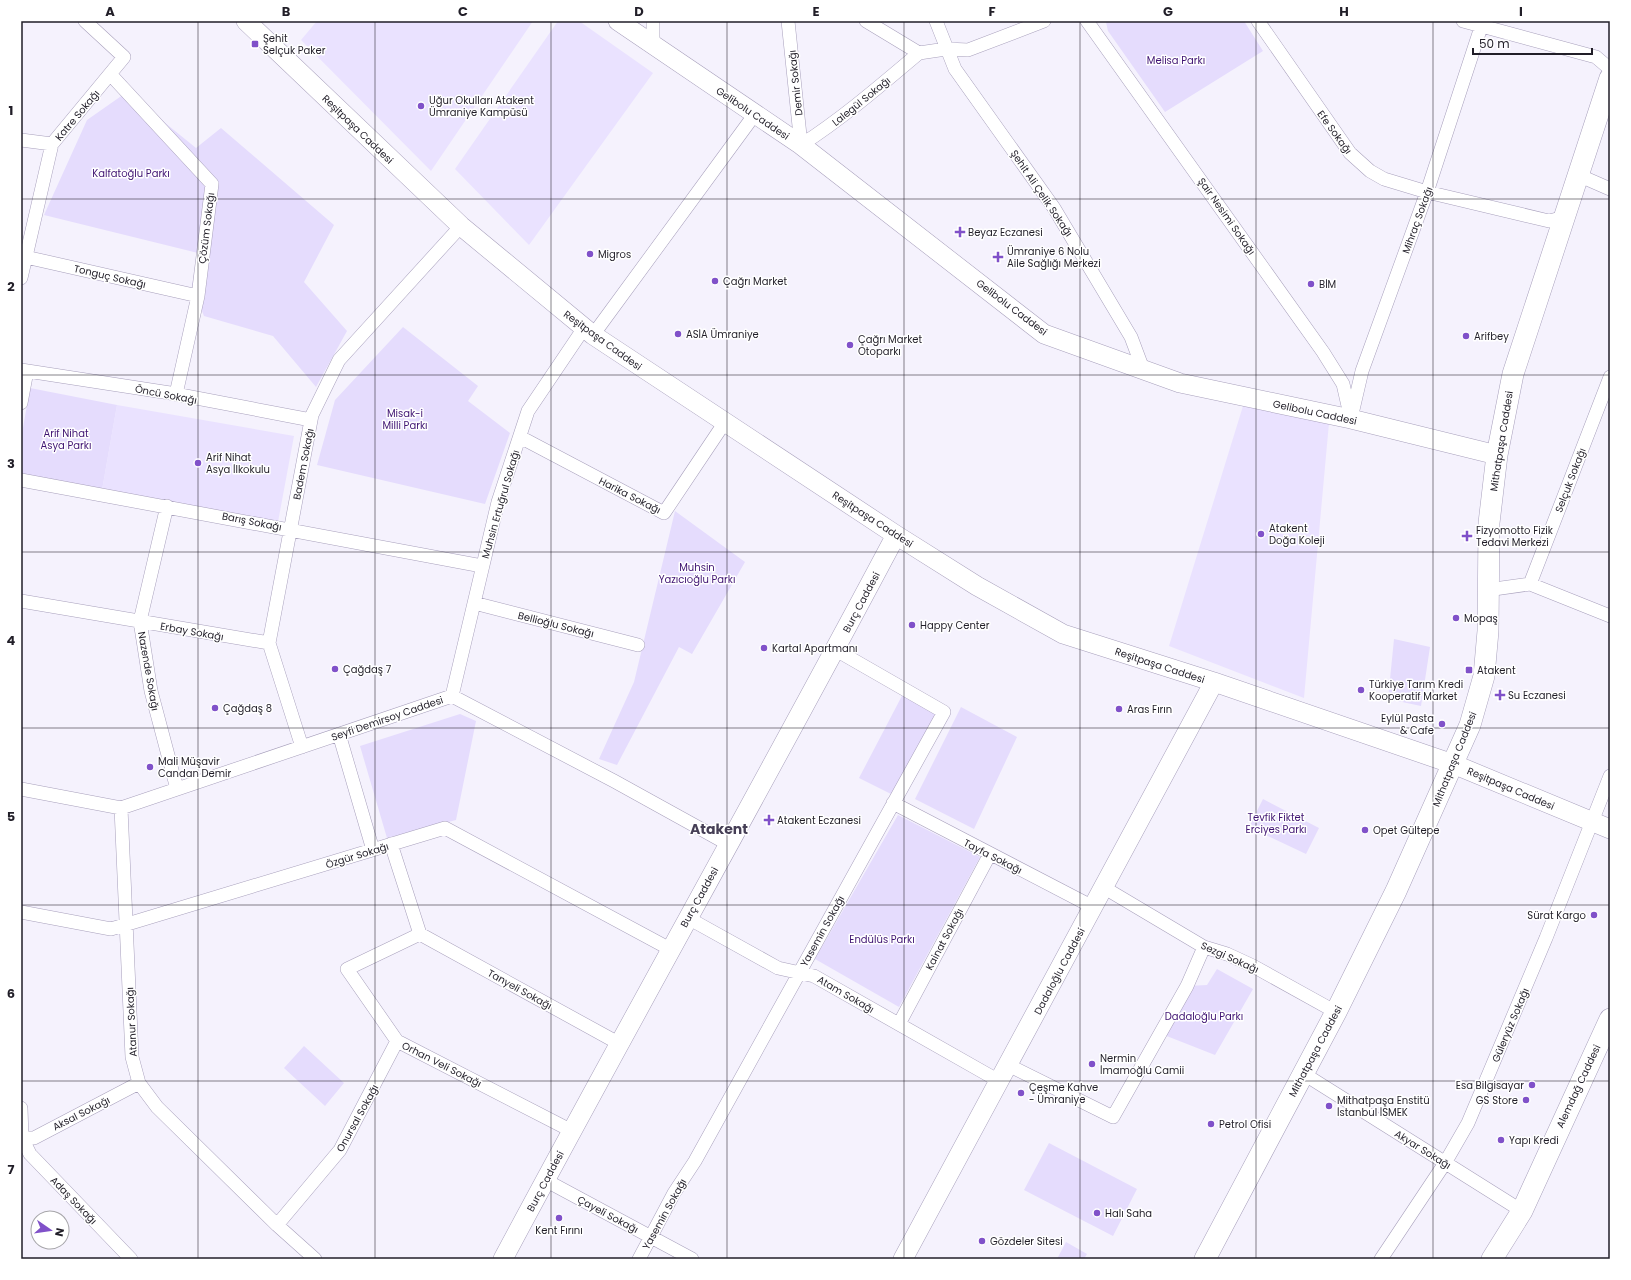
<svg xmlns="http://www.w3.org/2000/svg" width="1631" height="1280" font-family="Poppins,sans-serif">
<rect width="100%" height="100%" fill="#f5f2fd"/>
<!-- built -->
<path fill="#eae2ff" d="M 317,21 L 533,21 L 431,171 L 301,40 Z
M 558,21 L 579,21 L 653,73 L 529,245 L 455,169 Z
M 117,405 L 294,436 L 278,522 L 102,490 Z
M 1243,406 L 1329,423 L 1304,698 L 1169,646 Z"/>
<!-- green -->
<path fill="#e5dcfd" d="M 1107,21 L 1244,21 L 1263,51 L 1165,112 L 1108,31 L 1106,22 Z
M 127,92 L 196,148 L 221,128 L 334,225 L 304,282 L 347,331 L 316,387 L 273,336 L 204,316 L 192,286 L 198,253 L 44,215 L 87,120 Z
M 403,327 L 478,386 L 468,401 L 510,433 L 485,504 L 317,465 L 335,400 Z
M 30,388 L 117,405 L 102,490 L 21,476 L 21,439 Z
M 675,511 L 745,562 L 692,654 L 679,647 L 617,765 L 599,759 L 634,682 Z
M 1394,639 L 1430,647 L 1421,706 L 1388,699 Z
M 905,690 L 942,715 L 897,797 L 859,778 Z
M 961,707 L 1017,737 L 974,829 L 915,799 Z
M 460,714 L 476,721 L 456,820 L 387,838 L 360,746 Z
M 1263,799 L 1319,828 L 1306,854 L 1249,827 Z
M 898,815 L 980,857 L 899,1007 L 815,959 Z
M 1217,969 L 1253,989 L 1215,1055 L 1159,1033 L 1187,986 L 1207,985 Z
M 304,1046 L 344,1083 L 325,1106 L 284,1068 Z
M 1049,1143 L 1137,1189 L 1113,1236 L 1024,1190 Z
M 1066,1242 L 1087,1254 L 1084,1259 L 1057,1259 Z"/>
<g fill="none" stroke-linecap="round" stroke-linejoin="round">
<!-- street casing -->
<g stroke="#a8a0bc" stroke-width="14">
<path id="street" d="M 653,21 L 653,46
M 788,21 L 801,145 C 843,118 881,85 919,53
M 866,21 L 919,53 L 946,49 L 968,50 L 1044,21
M 936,21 L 955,69 L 1054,208 L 1131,337 L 1143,369
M 1087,21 L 1323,352 L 1343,384 L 1351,419
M 1258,21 L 1350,153 L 1370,171 L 1384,179 L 1427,192 L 1549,221 L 1565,217
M 1463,21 L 1596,57 L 1610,69
M 111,75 L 212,184 L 198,296 L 176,394
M 21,140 L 52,144
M 1578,175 L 1610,189
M 21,256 L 198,296
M 21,278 L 52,144 L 124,57 L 85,21
M 593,335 L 755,114
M 21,370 L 170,393 L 311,420
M 21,403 L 27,371
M 1352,414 L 1362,371 L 1427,192 L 1483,21
M 520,437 L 664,513 L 725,422
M 21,480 L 482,566
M 167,506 L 140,621 L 151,691 L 177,789
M 1530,584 L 1610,377
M 1487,590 L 1530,584 L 1610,616
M 21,601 L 269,643
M 474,603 L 638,645
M 452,696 L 498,502 L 528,411 L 584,328
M 339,734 L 373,850
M 302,747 L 269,643 L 312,415 L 339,360 L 461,226
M 21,789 L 121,808 L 452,696 L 614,781 L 728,844
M 893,803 L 1093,907
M 121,808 L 132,1057 L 139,1083 L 157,1107 L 277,1225 L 315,1259
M 391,844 L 420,934 L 347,969 L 397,1041 L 572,1131
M 1103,887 L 1204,947 L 1227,954 L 1253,966 L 1336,1012
M 21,912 L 111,929 L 445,828 L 670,949
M 688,918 L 778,968 L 814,976 L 999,1081
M 420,934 L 620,1044
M 899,1024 L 990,854
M 1008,1065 L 1113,1117 L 1187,986 L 1204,947
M 1304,1074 L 1522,1211
M 21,1108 L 22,1138 L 30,1154 L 131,1259
M 21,1138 L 34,1138 L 139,1083
M 545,1180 L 692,1259
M 277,1225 L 340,1150 L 397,1041
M 639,1259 L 674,1193 L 695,1161 L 944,712 L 836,650
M 1381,1259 L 1445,1163 L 1468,1123 L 1546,938 L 1610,776"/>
</g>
<!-- secondary casing -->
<g stroke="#a8a0bc" stroke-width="20">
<path id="secondary" d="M 246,21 L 461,226 L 593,335 L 896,535 L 977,586 L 1063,634 L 1214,682 L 1453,764 L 1610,829
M 618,21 L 801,145 L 1044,334 L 1180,383 L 1351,419 L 1497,455
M 503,1259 C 632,1017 768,777 896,535
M 903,1259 L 1214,682"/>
</g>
<!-- primary casing -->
<g stroke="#a8a0bc" stroke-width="22">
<path id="primary" d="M 1205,1259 L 1336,1012 L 1396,891 L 1470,725 L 1484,676 L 1488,631 L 1489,523 L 1497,455 L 1513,374 L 1610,78
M 1492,1259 L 1522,1211 L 1610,1019"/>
</g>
<!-- street -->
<use href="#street" stroke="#fff" stroke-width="13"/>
<!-- secondary -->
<use href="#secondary" stroke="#fff" stroke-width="19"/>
<!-- primary -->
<use href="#primary" stroke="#fff" stroke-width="21"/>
</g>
<!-- grid -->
<path fill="none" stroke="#211e28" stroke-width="1" stroke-opacity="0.55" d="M 198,21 L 198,1259M 375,21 L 375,1259M 551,21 L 551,1259M 727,21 L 727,1259M 904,21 L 904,1259M 1080,21 L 1080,1259M 1256,21 L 1256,1259M 1433,21 L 1433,1259M 21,199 L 1610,199M 21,375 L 1610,375M 21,552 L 1610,552M 21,728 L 1610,728M 21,905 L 1610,905M 21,1081 L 1610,1081"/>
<!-- markers -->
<g fill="#8051c9" stroke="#fff" stroke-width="1.5">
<rect x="251" y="40" width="8" height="8" rx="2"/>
<circle cx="421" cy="106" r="4"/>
<path d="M958 226h4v4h4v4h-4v4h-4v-4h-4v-4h4z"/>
<circle cx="590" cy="254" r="4"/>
<path d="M996 251h4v4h4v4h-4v4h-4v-4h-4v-4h4z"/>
<circle cx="715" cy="281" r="4"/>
<circle cx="1311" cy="284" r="4"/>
<circle cx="678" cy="334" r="4"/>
<circle cx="1466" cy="336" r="4"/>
<circle cx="850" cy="345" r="4"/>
<circle cx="198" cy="463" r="4"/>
<circle cx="1261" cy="534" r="4"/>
<path d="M1465 530h4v4h4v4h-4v4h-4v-4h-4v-4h4z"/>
<circle cx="1456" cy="618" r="4"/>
<circle cx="912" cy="625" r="4"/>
<circle cx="764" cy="648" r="4"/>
<circle cx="335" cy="669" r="4"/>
<rect x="1465" y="666" width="8" height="8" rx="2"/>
<circle cx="1361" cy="690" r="4"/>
<path d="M1498 689h4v4h4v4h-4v4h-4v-4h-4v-4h4z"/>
<circle cx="215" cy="708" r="4"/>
<circle cx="1119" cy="709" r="4"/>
<circle cx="1442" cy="724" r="4"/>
<circle cx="150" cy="767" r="4"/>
<path d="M767 814h4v4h4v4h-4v4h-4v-4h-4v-4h4z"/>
<circle cx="1365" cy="830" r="4"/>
<circle cx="1594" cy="915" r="4"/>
<circle cx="1092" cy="1064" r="4"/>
<circle cx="1532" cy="1085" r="4"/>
<circle cx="1021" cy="1093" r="4"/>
<circle cx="1526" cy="1100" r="4"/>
<circle cx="1329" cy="1106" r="4"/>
<circle cx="1211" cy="1124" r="4"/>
<circle cx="1501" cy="1140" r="4"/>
<circle cx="1097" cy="1213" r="4"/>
<circle cx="559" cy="1218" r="4"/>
<circle cx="982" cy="1241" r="4"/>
</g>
<g text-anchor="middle" stroke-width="3" stroke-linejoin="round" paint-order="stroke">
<!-- poi labels -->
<g font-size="10" fill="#211e28" stroke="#fff" text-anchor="start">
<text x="263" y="42">Şehit<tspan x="263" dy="12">Selçuk Paker</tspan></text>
<text x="429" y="104">Uğur Okulları Atakent<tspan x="429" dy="12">Ümraniye Kampüsü</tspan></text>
<text x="968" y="236">Beyaz Eczanesi</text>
<text x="1007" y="255">Ümraniye 6 Nolu<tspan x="1007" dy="12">Aile Sağlığı Merkezi</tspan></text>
<text x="598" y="258">Migros</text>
<text x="723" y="285">Çağrı Market</text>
<text x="1319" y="288">BİM</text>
<text x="686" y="338">ASİA Ümraniye</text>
<text x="1474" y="340">Arifbey</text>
<text x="858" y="343">Çağrı Market<tspan x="858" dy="12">Otoparkı</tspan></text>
<text x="206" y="461">Arif Nihat<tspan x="206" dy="12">Asya İlkokulu</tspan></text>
<text x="1269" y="532">Atakent<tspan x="1269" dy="12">Doğa Koleji</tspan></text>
<text x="1476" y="534">Fizyomotto Fizik<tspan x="1476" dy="12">Tedavi Merkezi</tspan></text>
<text x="1464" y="622">Mopaş</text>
<text x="920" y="629">Happy Center</text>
<text x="772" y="652">Kartal Apartmanı</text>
<text x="343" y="673">Çağdaş 7</text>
<text x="1477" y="674">Atakent</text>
<text x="1369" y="688">Türkiye Tarım Kredi<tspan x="1369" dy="12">Kooperatif Market</tspan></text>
<text x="1508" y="699">Su Eczanesi</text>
<text x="223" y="712">Çağdaş 8</text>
<text x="1127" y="713">Aras Fırın</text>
<text x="1434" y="722" text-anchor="end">Eylül Pasta<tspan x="1434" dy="12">&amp; Cafe</tspan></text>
<text x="158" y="765">Mali Müşavir<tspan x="158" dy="12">Candan Demir</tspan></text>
<text x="777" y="824">Atakent Eczanesi</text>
<text x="1373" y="834">Opet Gültepe</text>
<text x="1586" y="919" text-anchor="end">Sürat Kargo</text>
<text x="1100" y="1062">Nermin<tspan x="1100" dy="12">İmamoğlu Camii</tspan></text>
<text x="1524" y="1089" text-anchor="end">Esa Bilgisayar</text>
<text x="1029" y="1091">Çeşme Kahve<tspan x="1029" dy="12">- Ümraniye</tspan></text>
<text x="1337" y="1104">Mithatpaşa Enstitü<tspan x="1337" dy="12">İstanbul İSMEK</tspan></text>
<text x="1518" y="1104" text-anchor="end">GS Store</text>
<text x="1219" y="1128">Petrol Ofisi</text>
<text x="1509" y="1144">Yapı Kredi</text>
<text x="1105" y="1217">Halı Saha</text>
<text x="559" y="1234" text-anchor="middle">Kent Fırını</text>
<text x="990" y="1245">Gözdeler Sitesi</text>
</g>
<!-- park labels -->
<g font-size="10" fill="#3f1372" stroke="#fff">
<text x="1176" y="64">Melisa Parkı</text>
<text x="131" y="177">Kalfatoğlu Parkı</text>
<text x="405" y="417">Misak-i<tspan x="405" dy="12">Milli Parkı</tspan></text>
<text x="66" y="437">Arif Nihat<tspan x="66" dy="12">Asya Parkı</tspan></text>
<text x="697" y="571">Muhsin<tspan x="697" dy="12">Yazıcıoğlu Parkı</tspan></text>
<text x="1276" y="821">Tevfik Fiktet<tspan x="1276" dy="12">Erciyes Parkı</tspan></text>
<text x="882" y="943">Endülüs Parkı</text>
<text x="1204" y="1020">Dadaloğlu Parkı</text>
</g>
<!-- street labels -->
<g font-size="10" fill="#211e28" stroke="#fff">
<text transform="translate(795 83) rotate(-96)" y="4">Demir Sokağı</text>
<text transform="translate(861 101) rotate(-39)" y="4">Lalegül Sokağı</text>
<text transform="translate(753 113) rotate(34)" y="4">Gelibolu Caddesi</text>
<text transform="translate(77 115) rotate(-50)" y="4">Katre Sokağı</text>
<text transform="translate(358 129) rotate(44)" y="4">Reşitpaşa Caddesi</text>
<text transform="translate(1335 132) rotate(54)" y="4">Efe Sokağı</text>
<text transform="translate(1042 193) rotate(56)" y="4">Şehit Ali Çelik Sokağı</text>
<text transform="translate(1227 216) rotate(55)" y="4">Şair Nesimi Sokağı</text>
<text transform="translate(1417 220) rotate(-70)" y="4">Mihraç Sokağı</text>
<text transform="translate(206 228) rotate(-83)" y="4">Çözüm Sokağı</text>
<text transform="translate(110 276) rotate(13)" y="4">Tonguç Sokağı</text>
<text transform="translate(1012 307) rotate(37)" y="4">Gelibolu Caddesi</text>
<text transform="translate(603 340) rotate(36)" y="4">Reşitpaşa Caddesi</text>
<text transform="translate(166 394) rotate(11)" y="4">Öncü Sokağı</text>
<text transform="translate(1315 412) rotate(12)" y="4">Gelibolu Caddesi</text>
<text transform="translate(1501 441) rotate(-81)" y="4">Mithatpaşa Caddesi</text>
<text transform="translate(303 464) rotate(-79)" y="4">Badem Sokağı</text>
<text transform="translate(1570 480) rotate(-69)" y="4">Selçuk Sokağı</text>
<text transform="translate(630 495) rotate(27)" y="4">Harika Sokağı</text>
<text transform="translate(500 504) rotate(-74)" y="4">Muhsin Ertuğrul Sokağı</text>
<text transform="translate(873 519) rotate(33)" y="4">Reşitpaşa Caddesi</text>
<text transform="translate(252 521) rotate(11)" y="4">Barış Sokağı</text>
<text transform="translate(861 602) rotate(-62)" y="4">Burç Caddesi</text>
<text transform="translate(556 624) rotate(14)" y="4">Bellioğlu Sokağı</text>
<text transform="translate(192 631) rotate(10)" y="4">Erbay Sokağı</text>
<text transform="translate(1160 665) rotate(18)" y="4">Reşitpaşa Caddesi</text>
<text transform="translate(149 671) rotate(80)" y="4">Nazende Sokağı</text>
<text transform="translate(387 718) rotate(-19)" y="4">Seyfi Demirsoy Caddesi</text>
<text transform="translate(1454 759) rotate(-68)" y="4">Mithatpaşa Caddesi</text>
<text transform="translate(1511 788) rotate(23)" y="4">Reşitpaşa Caddesi</text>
<text transform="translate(357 855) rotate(-17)" y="4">Özgür Sokağı</text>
<text transform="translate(993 856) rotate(27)" y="4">Tayfa Sokağı</text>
<text transform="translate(699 897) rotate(-61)" y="4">Burç Caddesi</text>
<text transform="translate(822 931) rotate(-61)" y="4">Yasemin Sokağı</text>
<text transform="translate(944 939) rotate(-62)" y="4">Kainat Sokağı</text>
<text transform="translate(1230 957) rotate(24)" y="4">Sezgi Sokağı</text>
<text transform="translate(1059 971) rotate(-62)" y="4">Dadaloğlu Caddesi</text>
<text transform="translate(520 989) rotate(29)" y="4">Tanyeli Sokağı</text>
<text transform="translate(846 994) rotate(30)" y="4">Atam Sokağı</text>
<text transform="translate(131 1022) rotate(-93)" y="4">Atanur Sokağı</text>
<text transform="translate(1510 1025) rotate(-67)" y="4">Güleryüz Sokağı</text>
<text transform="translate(1315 1051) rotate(-62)" y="4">Mithatpaşa Caddesi</text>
<text transform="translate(442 1064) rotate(27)" y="4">Orhan Veli Sokağı</text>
<text transform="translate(1578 1086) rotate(-65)" y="4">Alemdağ Caddesi</text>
<text transform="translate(81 1113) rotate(-27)" y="4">Aksal Sokağı</text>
<text transform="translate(357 1118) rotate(-61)" y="4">Onursal Sokağı</text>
<text transform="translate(1423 1149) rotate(32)" y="4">Akyar Sokağı</text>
<text transform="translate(545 1181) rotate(-62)" y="4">Burç Caddesi</text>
<text transform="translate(74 1200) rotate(46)" y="4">Adaş Sokağı</text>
<text transform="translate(608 1214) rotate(28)" y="4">Çayeli Sokağı</text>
<text transform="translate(664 1214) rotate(-61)" y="4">Yasemin Sokağı</text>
</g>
<!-- district labels -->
<g font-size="14" font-weight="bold" fill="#463f56" stroke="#fff">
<text x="719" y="834">Atakent</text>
</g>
</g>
<!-- border -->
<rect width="1631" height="1280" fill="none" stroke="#ffffff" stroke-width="44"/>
<!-- north arrow -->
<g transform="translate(50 1230) rotate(103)"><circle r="19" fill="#ffffff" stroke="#a6a5a9"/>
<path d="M0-3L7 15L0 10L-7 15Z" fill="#8051c9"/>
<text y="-6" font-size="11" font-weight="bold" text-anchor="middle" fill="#211e28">N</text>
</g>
<!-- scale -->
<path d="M1473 48v6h119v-6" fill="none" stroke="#211e28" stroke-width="2"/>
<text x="1479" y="48" font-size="12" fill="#211e28" stroke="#ffffff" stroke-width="3" paint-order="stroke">50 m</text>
<rect x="22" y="22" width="1587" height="1236" fill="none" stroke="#211e28" stroke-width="1.5"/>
<g font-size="13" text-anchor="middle" font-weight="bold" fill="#211e28">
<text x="110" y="16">A</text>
<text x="286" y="16">B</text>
<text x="463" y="16">C</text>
<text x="639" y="16">D</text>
<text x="816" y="16">E</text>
<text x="992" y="16">F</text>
<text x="1168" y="16">G</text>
<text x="1344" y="16">H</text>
<text x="1521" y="16">I</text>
<text x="11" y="115">1</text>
<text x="11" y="291">2</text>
<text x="11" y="468">3</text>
<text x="11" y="645">4</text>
<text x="11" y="821">5</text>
<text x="11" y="998">6</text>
<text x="11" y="1174">7</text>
</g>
</svg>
